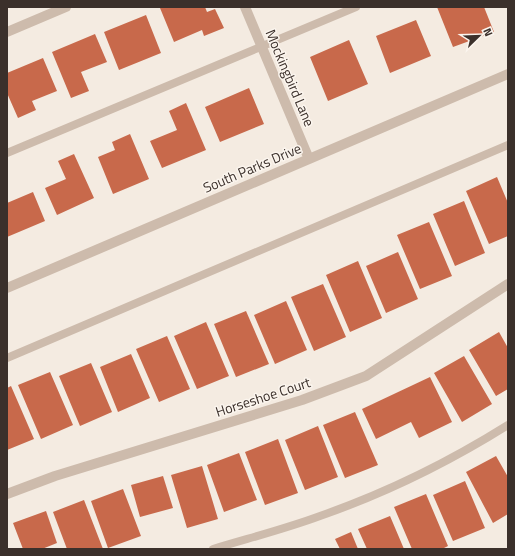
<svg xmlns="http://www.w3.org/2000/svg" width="515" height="556" font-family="'Titillium Web',sans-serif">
<rect width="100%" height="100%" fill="#f4ebe1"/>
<!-- building -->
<path fill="#c8694b" d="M 163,7 L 205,7 L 207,12 L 215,9 L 224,28 L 204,36 L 202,30 L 174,42 L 160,8 Z
M 437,7 L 484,7 L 494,32 L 453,47 Z
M 146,15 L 161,53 L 119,70 L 104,32 Z
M 416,20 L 431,56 L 390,73 L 376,36 Z
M 95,34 L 107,62 L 81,72 L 89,91 L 71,98 L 52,52 Z
M 349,40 L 368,84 L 328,101 L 310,57 Z
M 43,58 L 57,91 L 32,101 L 36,110 L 18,118 L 7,93 L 7,73 Z
M 249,88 L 264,124 L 220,142 L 205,107 Z
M 186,103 L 206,150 L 162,168 L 150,141 L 177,130 L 169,111 Z
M 130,134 L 149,179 L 113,194 L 98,157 L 115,150 L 112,142 Z
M 74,154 L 94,198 L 57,215 L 45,188 L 66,179 L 58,161 Z
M 497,177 L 508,203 L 508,236 L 489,244 L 466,191 Z
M 33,192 L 45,221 L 7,237 L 7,203 Z
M 464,201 L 485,253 L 455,266 L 433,214 Z
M 429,222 L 452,276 L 420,289 L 397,235 Z
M 398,252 L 418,299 L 386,313 L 366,266 Z
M 358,261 L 382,318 L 350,332 L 326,275 Z
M 323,284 L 346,337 L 314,351 L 291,297 Z
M 286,301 L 307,350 L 275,364 L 254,315 Z
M 246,311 L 269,364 L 236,377 L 214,324 Z
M 206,322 L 229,376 L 197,389 L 174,336 Z
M 499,332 L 508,348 L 508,389 L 496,396 L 469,350 Z
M 167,336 L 190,389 L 159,402 L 136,349 Z
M 131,354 L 150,398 L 118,412 L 100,367 Z
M 464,356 L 492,404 L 462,422 L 434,373 Z
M 91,363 L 112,412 L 80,426 L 59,376 Z
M 50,372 L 73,425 L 41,439 L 18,385 Z
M 430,377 L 452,422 L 419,438 L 411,422 L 376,439 L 362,409 Z
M 11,386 L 34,439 L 7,450 L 7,388 Z
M 355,412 L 378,465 L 345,478 L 323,425 Z
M 318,426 L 338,477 L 305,490 L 285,440 Z
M 278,439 L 298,493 L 265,505 L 245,452 Z
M 239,453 L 257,500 L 224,512 L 207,465 Z
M 496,456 L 508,477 L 508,514 L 493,523 L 466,472 Z
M 202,466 L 218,519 L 187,528 L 171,475 Z
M 163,476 L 173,508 L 140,517 L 131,485 Z
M 465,481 L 485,528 L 453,541 L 433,495 Z
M 123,489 L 141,536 L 108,548 L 91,501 Z
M 426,494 L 448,546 L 442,549 L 412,549 L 394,507 Z
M 84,500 L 103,549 L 67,549 L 53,512 Z
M 46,511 L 57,543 L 42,549 L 23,549 L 13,523 Z
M 390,516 L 404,549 L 367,549 L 358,529 Z
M 351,532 L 358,549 L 340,549 L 335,539 Z"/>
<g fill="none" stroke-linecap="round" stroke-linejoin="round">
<!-- service -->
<path stroke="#cdbbac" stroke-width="8" d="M 7,153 L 356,7
M 7,358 L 508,145
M 213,549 C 249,538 285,529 320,516 C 386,493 449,462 508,425"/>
<!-- minor -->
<path stroke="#cdbbac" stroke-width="10" d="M 7,32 L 66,7
M 7,494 L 55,476 L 302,400 L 366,376 L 508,284"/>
<!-- tertiary -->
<path stroke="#cdbbac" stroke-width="10" d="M 245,7 L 309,159
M 7,288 L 508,74"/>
</g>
<g text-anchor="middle" stroke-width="3" stroke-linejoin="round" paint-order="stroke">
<!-- street labels -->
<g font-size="14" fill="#3b302b" stroke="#fbf5ee">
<text transform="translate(290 78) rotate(67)" y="5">Mockingbird Lane</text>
<text transform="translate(252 168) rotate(-23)" y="5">South Parks Drive</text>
<text transform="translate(263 397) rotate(-18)" y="5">Horseshoe Court</text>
</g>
</g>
<!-- border -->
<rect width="515" height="556" fill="none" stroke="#3b302b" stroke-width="16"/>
<!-- north arrow -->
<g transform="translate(479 36) rotate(67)" stroke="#fbf5ee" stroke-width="3" paint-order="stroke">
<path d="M0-3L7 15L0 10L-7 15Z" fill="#3b302b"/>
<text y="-6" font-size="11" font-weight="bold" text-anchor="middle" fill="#3b302b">N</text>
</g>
</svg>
